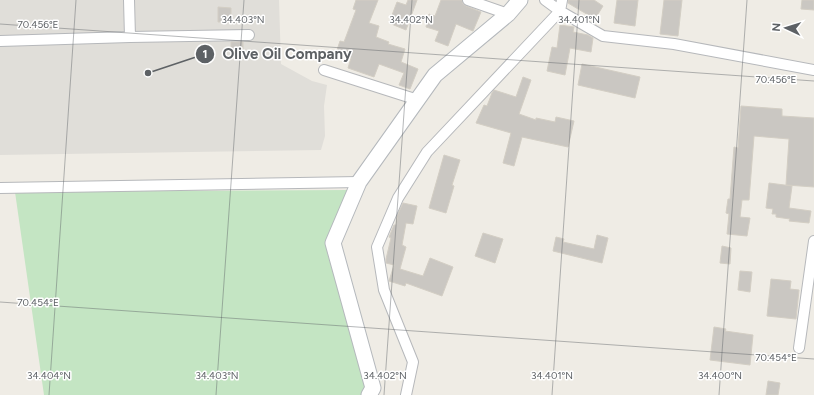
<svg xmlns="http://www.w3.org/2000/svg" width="814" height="395" font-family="Figtree,sans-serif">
<rect width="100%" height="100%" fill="#efece5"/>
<!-- industrial -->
<path fill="#e0ded9" d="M 0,0 L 279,0 L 281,64 L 312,81 L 327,85 L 324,106 L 325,136 L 321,150 L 0,155 Z"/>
<!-- green -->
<path fill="#c4e5c3" d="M 349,190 L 327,252 L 368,392 L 366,395 L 44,395 L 15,192 Z"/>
<!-- building -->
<path fill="#cac7c2" stroke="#d3cec4" d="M 356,0 L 378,0 L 369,23 L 379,26 L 376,37 L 389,42 L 388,44 L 405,49 L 401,62 L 418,69 L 410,89 L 399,85 L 404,73 L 379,64 L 374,77 L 348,68 L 351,58 L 336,53 L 340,41 L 344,42 L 356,10 L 353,9 Z
M 408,0 L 417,0 L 406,30 L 389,23 L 397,2 L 406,5 Z
M 441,0 L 462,0 L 463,4 L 466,6 L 481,12 L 473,31 L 456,24 L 448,46 L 435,41 L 439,31 L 426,27 L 429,14 L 435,16 Z
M 568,0 L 594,0 L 603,6 L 595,19 L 568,3 Z
M 617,0 L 638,0 L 635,26 L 614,23 Z
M 664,0 L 682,0 L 678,36 L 660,34 Z
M 802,0 L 814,0 L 814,10 L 801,9 Z
M 218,7 L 231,8 L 231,22 L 218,22 Z
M 560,25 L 574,27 L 573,32 L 588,35 L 593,38 L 591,52 L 570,48 L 565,75 L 547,71 L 552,47 L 557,48 Z
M 231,42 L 243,42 L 243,58 L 231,58 Z
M 582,64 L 640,77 L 635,98 L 578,85 Z
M 523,77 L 531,80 L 519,114 L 536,120 L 536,118 L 555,122 L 556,117 L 574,121 L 568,147 L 522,137 L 514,166 L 503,163 L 511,133 L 476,123 L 484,105 L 487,106 L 492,93 L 494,90 L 516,97 Z
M 741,106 L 782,109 L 782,116 L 814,118 L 814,187 L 786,185 L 789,139 L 754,136 L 749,200 L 742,200 L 740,217 L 750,218 L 747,236 L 727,234 L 729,214 L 726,213 L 728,199 L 730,199 L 734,147 L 738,148 Z
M 444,155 L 460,160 L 452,185 L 454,186 L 446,213 L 429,208 Z
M 769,183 L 792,186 L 789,208 L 811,211 L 809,223 L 789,221 L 790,219 L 776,217 L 776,214 L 772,214 L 773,209 L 766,208 Z
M 403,203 L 417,206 L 413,224 L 406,223 L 402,245 L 406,247 L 400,269 L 423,276 L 430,258 L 453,267 L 442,296 L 406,283 L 405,286 L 389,281 L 394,265 L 386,263 L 386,259 L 391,238 L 389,237 L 394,225 L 396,225 L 398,214 Z
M 483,233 L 503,239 L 495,263 L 475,256 Z
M 597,235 L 608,238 L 602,263 L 553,251 L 556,237 L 564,239 L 563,242 L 594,249 Z
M 722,246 L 731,248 L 730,264 L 720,263 Z
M 740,271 L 752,272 L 750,292 L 738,290 Z
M 771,279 L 791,281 L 790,289 L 799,290 L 796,319 L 767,316 Z
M 714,327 L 726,329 L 725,331 L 753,335 L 750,365 L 710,360 Z
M 768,381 L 780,383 L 778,395 L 766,395 Z"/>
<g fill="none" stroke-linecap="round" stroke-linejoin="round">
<!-- street casing -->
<g stroke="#b6b8bb" stroke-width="12">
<path id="street" d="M 129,0 L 130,37
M 468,0 L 508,14
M 545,0 L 560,11 L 603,36 L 674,44 L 814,70
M 0,41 L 130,37 L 249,35
M 324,70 L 418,100
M 0,188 L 359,182
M 799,348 L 814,241
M 406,395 L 413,362 L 384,290 L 377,247 L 398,198 L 427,152 L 560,11 L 562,0"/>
</g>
<!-- secondary casing -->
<g stroke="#b4b8bc" stroke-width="17">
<path id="secondary" d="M 369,395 L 373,388 L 333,243 L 359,182 L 435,75 L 508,14 L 520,0"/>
</g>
<!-- street -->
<use href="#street" stroke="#fff" stroke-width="10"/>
<!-- secondary -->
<use href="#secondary" stroke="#fff" stroke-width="15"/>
</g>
<!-- ticks -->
<path fill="none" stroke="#5d6165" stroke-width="1" stroke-opacity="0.45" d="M 0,24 L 814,81M 0,302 L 814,359M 49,395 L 76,0M 216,395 L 244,0M 384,395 L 412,0M 552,395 L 579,0M 719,395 L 747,0"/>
<g font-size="10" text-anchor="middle" fill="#5d6165" stroke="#fff" stroke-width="3" stroke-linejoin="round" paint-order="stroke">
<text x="243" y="23">34.403°N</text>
<text x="411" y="23">34.402°N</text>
<text x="579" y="23">34.401°N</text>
<text x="38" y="28">70.456°E</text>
<text x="776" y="83">70.456°E</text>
<text x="38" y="306">70.454°E</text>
<text x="776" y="361">70.454°E</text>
<text x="49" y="379">34.404°N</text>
<text x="217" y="379">34.403°N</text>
<text x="385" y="379">34.402°N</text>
<text x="552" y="379">34.401°N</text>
<text x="720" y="379">34.400°N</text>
</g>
<!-- callouts -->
<path fill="none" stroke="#5d6165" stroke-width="1.5" d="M148 73L205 54"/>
<g fill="#5d6165" stroke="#fff" stroke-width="1.5">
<circle cx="148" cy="73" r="4"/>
<circle cx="205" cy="54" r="10"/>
</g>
<g font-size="12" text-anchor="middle" font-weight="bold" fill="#fff">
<text x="205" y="58">1</text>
</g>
<g font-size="15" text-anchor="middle" font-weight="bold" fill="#5d6165" stroke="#fff" stroke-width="3" stroke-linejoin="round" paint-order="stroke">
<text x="287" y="59">Olive Oil Company</text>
</g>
<!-- north arrow -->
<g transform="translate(786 28) rotate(274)" stroke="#ffffff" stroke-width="3" paint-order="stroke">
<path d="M0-3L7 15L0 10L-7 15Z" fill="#5d6165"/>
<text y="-6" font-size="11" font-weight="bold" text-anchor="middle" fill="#5d6165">N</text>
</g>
</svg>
